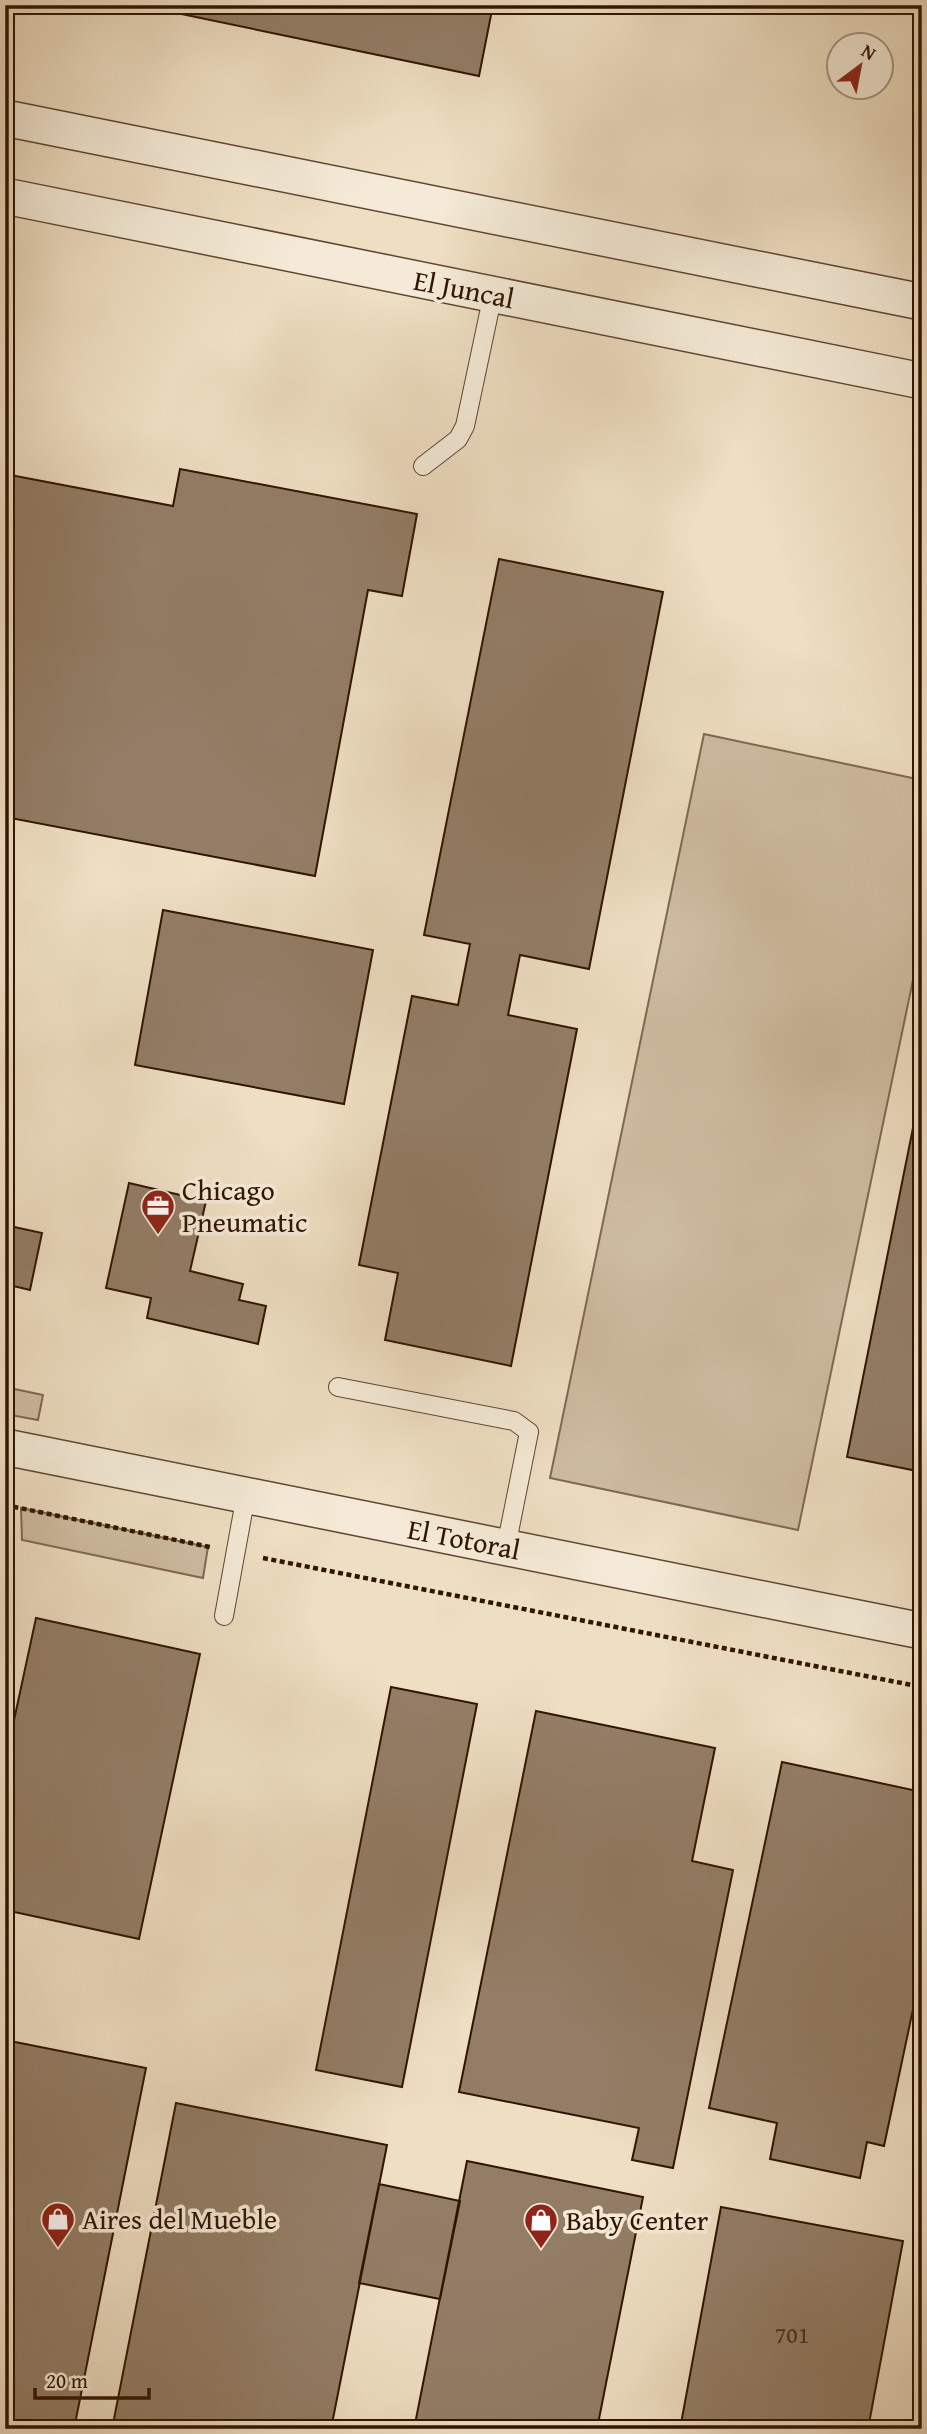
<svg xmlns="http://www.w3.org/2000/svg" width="927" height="2434" font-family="'Gentium Book Plus',serif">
<rect width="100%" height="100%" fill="#eedec2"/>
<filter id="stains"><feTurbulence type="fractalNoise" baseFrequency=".00286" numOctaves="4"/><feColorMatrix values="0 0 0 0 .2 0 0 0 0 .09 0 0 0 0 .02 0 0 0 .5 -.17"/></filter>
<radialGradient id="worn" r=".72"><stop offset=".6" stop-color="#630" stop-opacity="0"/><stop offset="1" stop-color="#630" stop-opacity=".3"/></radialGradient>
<!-- green -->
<path fill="#cebca1" stroke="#7f6852" stroke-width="2" d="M 704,734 L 922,780 L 922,937 L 798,1530 L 550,1478 Z
M 5,1387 L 43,1395 L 38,1420 L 5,1414 Z
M 21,1508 L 208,1547 L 203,1578 L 22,1540 Z"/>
<!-- building -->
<path fill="#937d66" stroke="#301402" stroke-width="2" d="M 138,5 L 493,5 L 479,76 Z
M 180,469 L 417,514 L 402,596 L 368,590 L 315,876 L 5,817 L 5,474 L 173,506 Z
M 499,559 L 663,592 L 589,969 L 520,955 L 508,1015 L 577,1029 L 511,1366 L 385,1340 L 398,1273 L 359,1265 L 412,996 L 458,1005 L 470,944 L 424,935 Z
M 163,910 L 373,950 L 344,1104 L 135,1065 Z
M 922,1083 L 922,1472 L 847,1457 Z
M 129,1183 L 206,1201 L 190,1271 L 243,1284 L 239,1300 L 266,1306 L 258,1344 L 147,1318 L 151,1298 L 106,1288 Z
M 5,1225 L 42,1233 L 30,1290 L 5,1284 Z
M 36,1618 L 200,1654 L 139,1939 L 5,1910 L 5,1762 Z
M 391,1687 L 477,1704 L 402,2087 L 316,2070 Z
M 536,1711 L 715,1748 L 692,1861 L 733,1870 L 673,2168 L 632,2160 L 639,2128 L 459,2092 Z
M 782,1762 L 922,1792 L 922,1967 L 884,2146 L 867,2142 L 860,2178 L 770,2159 L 777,2123 L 709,2108 Z
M 5,2040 L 146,2068 L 74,2429 L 5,2429 Z
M 176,2103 L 387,2145 L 331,2429 L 112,2429 Z
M 467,2161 L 643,2197 L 597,2429 L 414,2429 Z
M 379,2184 L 460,2201 L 440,2299 L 359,2283 Z
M 721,2207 L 903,2241 L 868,2429 L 680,2429 Z
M 922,2386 L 922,2429 L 913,2429 Z"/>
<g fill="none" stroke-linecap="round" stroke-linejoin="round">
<!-- service casing -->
<g stroke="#604632" stroke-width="20">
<path id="service" d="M 423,466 L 458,439 L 465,426 L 493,294
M 338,1387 L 514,1421 L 529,1432 L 506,1547
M 224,1616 L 246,1495"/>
</g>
<!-- minor casing -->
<g stroke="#604632" stroke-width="38">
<path id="minor" d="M 5,118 L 922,302
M 5,196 L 922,381
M 5,1447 L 922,1631"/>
</g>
<!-- path -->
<path stroke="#301402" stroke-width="4.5" stroke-dasharray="5 3.5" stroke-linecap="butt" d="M 5,1505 L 210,1547
M 263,1558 L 922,1687"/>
<!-- service -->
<use href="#service" stroke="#f4ead7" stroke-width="18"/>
<!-- minor -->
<use href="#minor" stroke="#f4ead7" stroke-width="35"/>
</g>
<!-- icons -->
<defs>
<g id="office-pin" transform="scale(1.75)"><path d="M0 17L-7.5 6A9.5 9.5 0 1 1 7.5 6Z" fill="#8f2418" stroke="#f4ead7"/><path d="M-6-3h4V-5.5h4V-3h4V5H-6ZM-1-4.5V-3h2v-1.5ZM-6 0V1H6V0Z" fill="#fff"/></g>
<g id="shop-pin" transform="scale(1.75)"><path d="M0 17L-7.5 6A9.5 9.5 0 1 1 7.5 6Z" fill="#8f2418" stroke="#f4ead7"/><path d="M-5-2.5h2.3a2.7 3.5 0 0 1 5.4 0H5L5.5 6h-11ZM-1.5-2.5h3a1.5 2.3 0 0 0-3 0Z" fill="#fff"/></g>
</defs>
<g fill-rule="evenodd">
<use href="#office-pin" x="158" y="1206"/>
<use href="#shop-pin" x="58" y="2219"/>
<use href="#shop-pin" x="541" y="2220"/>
</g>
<g text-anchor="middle" stroke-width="7" stroke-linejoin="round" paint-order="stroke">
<!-- number labels -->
<g font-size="24" fill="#492e1b">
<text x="792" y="2343">701</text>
</g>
<!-- street labels -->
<g font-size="28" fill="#301402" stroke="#f4ead7">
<text transform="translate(464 289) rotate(11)" y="10">El Juncal</text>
<text transform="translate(464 1539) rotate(11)" y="10">El Totoral</text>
</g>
<!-- poi labels -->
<g font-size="28" fill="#301402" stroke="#f4ead7" text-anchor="start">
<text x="182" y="1200">Chicago<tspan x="182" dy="32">Pneumatic</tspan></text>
<text x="82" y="2229">Aires del Mueble</text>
<text x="566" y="2230">Baby Center</text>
</g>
</g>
<!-- margin -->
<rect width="927" height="2434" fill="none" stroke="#eedec2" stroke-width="28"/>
<rect x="7" y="7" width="913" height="2420" fill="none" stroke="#301402" stroke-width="3.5"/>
<rect x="14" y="14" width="899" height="2406" fill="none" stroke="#301402" stroke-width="2"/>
<!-- north arrow -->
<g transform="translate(860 66) rotate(32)"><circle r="33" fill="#f4ead7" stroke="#a69482" stroke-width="2"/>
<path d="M0-5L12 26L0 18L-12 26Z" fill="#8f2418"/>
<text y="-10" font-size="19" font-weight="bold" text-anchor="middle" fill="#301402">N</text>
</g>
<!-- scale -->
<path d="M35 2388v10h114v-10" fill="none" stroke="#301402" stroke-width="3.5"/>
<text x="46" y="2388" font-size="21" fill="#301402" stroke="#f4ead7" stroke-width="5" paint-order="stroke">20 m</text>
<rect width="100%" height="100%" filter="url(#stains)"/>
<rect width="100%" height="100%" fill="url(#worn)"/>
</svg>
